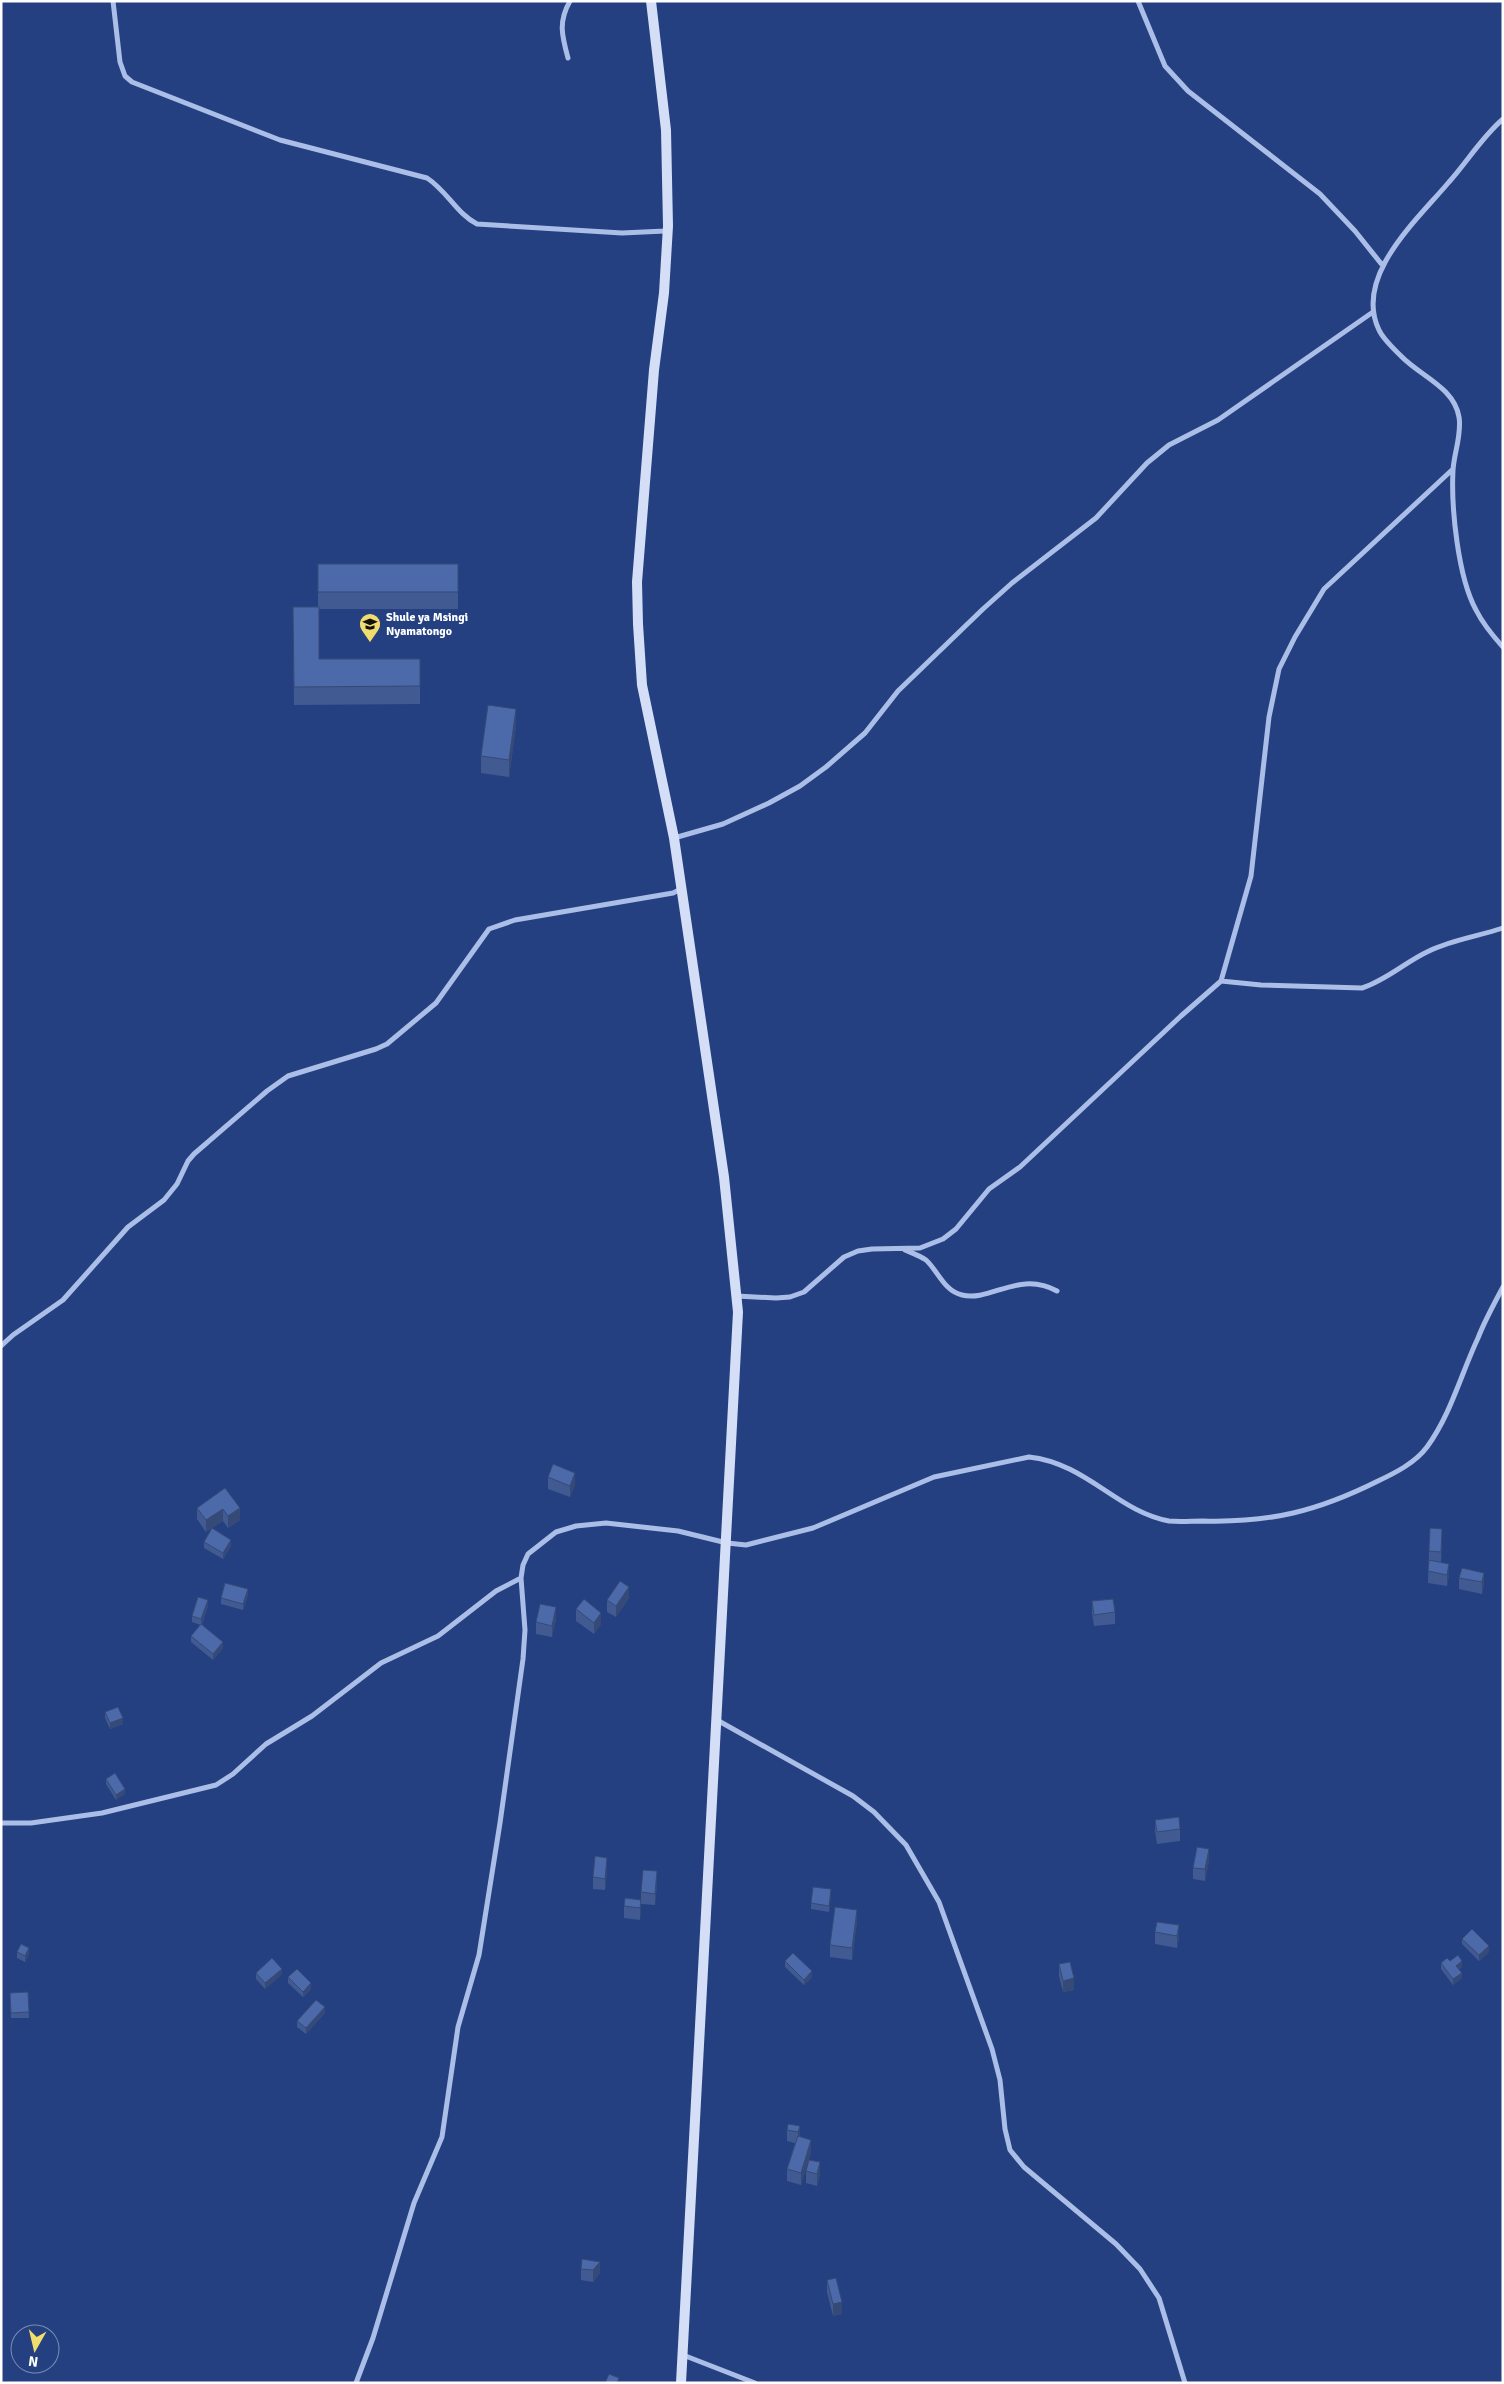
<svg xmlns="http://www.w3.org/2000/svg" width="1504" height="2384" font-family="Signika,sans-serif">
<rect width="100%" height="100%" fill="#244080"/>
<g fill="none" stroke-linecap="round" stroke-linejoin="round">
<!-- street -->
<path stroke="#abbee7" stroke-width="5" d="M 113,1 L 120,62 L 125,76 L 132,82 L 280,140 L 427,178 C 447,191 457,214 477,224 L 622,233 L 665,231 L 667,228
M 1138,1 L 1165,66 L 1188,91 L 1320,194 L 1355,231 L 1383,266
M 568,58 C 562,36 558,22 570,1
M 1503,119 C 1482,137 1467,162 1449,182 C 1418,219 1353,276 1379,330 C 1383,339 1394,349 1401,356 C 1420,376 1454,387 1459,417 C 1462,434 1454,453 1453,470 C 1451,508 1458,577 1476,610 C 1483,624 1493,636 1503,647
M 674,838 L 723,824 L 769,803 L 800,786 L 826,767 L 865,733 L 898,691 L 983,609 L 1012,583 L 1096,518 L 1147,463 L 1169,445 L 1218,420 L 1373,312
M 1221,981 L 1261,985 L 1362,988 C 1387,980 1405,962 1429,951 C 1451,940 1479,936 1503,928
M 905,1250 C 912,1253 920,1256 926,1260 C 938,1271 944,1291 962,1295 C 991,1302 1019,1270 1057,1291
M 737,1296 L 776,1298 L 790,1297 L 804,1292 L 844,1257 L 858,1251 L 872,1249 L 920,1248 L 943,1239 L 956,1229 L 989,1189 L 1020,1167 L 1181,1016 L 1221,981 L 1251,876 L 1269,717 L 1279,669 L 1295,637 L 1324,589 L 1453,469
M 1,1346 L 13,1335 L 63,1300 L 128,1227 L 164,1200 L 177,1184 L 188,1161 L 194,1154 L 267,1091 L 288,1076 L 376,1049 L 387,1044 L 436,1003 L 489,929 L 515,920 L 673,893 L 681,889
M 717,1720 L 853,1796 L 874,1812 L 906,1845 L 939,1902 L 992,2049 L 1000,2080 L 1005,2129 L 1010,2150 L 1024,2167 L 1116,2244 L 1140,2269 L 1159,2298 L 1185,2383
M 1,1823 L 31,1823 L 102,1813 L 216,1785 L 233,1774 L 266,1744 L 312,1716 L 381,1663 L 438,1636 L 496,1591 L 521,1578
M 683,2355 L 755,2383
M 356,2383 L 373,2338 L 414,2203 L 442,2137 L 458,2027 L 479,1955 L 500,1823 L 523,1659 L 525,1630 L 521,1578 L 523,1565 L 528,1554 L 556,1532 L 576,1526 L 606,1523 L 678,1531 L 727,1543 L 746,1545 L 813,1528 L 934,1477 L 1029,1457 C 1086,1463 1118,1512 1169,1521 C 1180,1522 1192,1521 1203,1521 C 1270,1523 1318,1511 1378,1481 C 1395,1473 1415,1463 1427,1447 C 1451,1414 1461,1374 1478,1338 C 1485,1320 1494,1304 1503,1287"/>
<!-- secondary -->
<path stroke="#d4def6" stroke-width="10" d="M 651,1 L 666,130 L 668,226 L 664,293 L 654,370 L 637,582 L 638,624 L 642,685 L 674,838 L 724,1177 L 738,1312 L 681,2383"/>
</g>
<!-- wall -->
<path fill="#415a91" d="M 318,564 L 458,564 L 458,609 L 319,609 L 319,659 L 420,659 L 420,704 L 294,705 L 293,607 L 318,607 Z
M 516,726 L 509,777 L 481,773 L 481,756 Z
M 548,1477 L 575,1485 L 570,1497 L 548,1489 Z
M 225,1488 L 240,1520 L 228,1528 L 223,1521 L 206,1532 L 197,1519 L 197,1508 Z
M 1442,1541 L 1441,1562 L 1449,1575 L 1447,1586 L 1428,1583 L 1429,1551 Z
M 204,1542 L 231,1546 L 223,1559 L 204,1548 Z
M 1462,1568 L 1484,1584 L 1482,1594 L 1459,1589 L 1459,1578 Z
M 248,1595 L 243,1610 L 221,1604 L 221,1598 Z
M 629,1598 L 616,1617 L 607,1612 L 607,1600 Z
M 1092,1601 L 1115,1612 L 1115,1624 L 1094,1626 L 1092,1613 Z
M 208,1606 L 202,1624 L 223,1648 L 213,1660 L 191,1642 L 191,1636 L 201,1625 L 192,1622 L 192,1616 Z
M 576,1609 L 601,1624 L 594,1634 L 576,1621 Z
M 556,1619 L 552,1637 L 536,1634 L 536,1622 Z
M 105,1712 L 123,1724 L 110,1729 L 105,1718 Z
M 106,1779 L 125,1794 L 116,1800 L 106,1784 Z
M 1155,1820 L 1180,1829 L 1180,1841 L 1157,1844 L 1155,1831 Z
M 1209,1861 L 1205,1881 L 1193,1879 L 1193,1868 Z
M 607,1870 L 605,1890 L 593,1889 L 593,1877 Z
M 657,1883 L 655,1905 L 641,1904 L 640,1920 L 624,1918 L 624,1906 L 641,1900 L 641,1892 Z
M 831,1895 L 829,1912 L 811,1909 L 811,1903 Z
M 857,1921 L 852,1960 L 830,1957 L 830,1945 Z
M 1157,1922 L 1179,1937 L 1177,1948 L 1155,1944 L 1155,1932 Z
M 1462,1939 L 1489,1952 L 1479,1961 L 1462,1944 Z
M 17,1952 L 29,1954 L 25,1962 L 17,1958 Z
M 785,1961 L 812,1977 L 804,1985 L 785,1967 Z
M 1450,1961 L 1462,1967 L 1459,1969 L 1462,1978 L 1453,1985 L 1441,1969 L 1441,1963 Z
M 1059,1964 L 1074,1990 L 1063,1992 L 1059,1976 Z
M 256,1973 L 282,1974 L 265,1989 L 256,1979 Z
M 288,1977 L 311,1989 L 303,1997 L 288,1983 Z
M 28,1992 L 29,2018 L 11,2018 L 10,1993 Z
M 325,2013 L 306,2034 L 297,2027 L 297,2021 Z
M 800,2126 L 800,2137 L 811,2152 L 801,2185 L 787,2181 L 787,2169 L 795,2143 L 787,2141 L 787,2130 Z
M 806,2171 L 820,2174 L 817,2186 L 806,2183 Z
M 582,2259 L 600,2273 L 593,2282 L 581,2280 L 581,2269 Z
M 827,2280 L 842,2314 L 833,2316 L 827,2292 Z"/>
<!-- shaded-wall -->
<path fill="#354a76" d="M 516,709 L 516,726 L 509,777 L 509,760 Z
M 575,1473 L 575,1485 L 570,1497 L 570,1486 Z
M 240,1508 L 240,1520 L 228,1528 L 228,1516 Z
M 223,1509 L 223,1521 L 206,1532 L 206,1520 Z
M 1442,1529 L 1442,1541 L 1441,1564 L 1441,1552 Z
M 231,1540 L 231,1546 L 223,1559 L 223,1553 Z
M 1449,1564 L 1449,1575 L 1447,1586 L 1447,1575 Z
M 1484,1573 L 1484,1584 L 1482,1594 L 1482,1582 Z
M 629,1587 L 629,1598 L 616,1617 L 616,1606 Z
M 248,1589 L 248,1595 L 243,1610 L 243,1604 Z
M 208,1600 L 208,1606 L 201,1625 L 201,1619 Z
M 556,1607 L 556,1619 L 552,1637 L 552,1626 Z
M 601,1613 L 601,1624 L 594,1634 L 594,1623 Z
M 223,1642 L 223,1648 L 213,1660 L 213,1654 Z
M 123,1718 L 123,1724 L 110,1729 L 110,1723 Z
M 125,1789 L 125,1794 L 116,1800 L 116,1795 Z
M 1209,1849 L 1209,1861 L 1205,1881 L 1205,1869 Z
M 607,1858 L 607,1870 L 605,1890 L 605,1879 Z
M 657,1871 L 657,1883 L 655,1905 L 655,1894 Z
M 831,1889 L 831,1895 L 829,1912 L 829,1906 Z
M 641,1900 L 641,1912 L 640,1920 L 640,1908 Z
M 857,1910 L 857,1921 L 852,1960 L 852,1948 Z
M 1179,1925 L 1179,1937 L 1177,1948 L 1177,1936 Z
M 1489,1946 L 1489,1952 L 1479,1961 L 1479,1955 Z
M 29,1948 L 29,1954 L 25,1962 L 25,1956 Z
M 1462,1961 L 1462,1967 L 1456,1971 L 1456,1966 Z
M 282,1969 L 282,1974 L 265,1989 L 265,1983 Z
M 812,1971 L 812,1977 L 804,1985 L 804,1980 Z
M 1462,1973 L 1462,1978 L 1453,1985 L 1453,1979 Z
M 1074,1978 L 1074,1990 L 1063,1992 L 1063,1981 Z
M 311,1983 L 311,1989 L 303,1997 L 303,1992 Z
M 325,2007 L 325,2013 L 306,2034 L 306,2028 Z
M 800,2126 L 800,2138 L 798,2144 L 798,2132 Z
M 811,2140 L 811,2152 L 801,2185 L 801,2173 Z
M 820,2162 L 820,2174 L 817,2186 L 817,2174 Z
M 600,2262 L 600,2273 L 593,2282 L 593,2270 Z
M 842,2302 L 842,2314 L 833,2316 L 833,2304 Z"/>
<!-- building -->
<path fill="#4c69a9" stroke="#354a76" d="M 318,564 L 458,564 L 458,592 L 318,592 Z
M 293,607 L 319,607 L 319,659 L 420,659 L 420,686 L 294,687 Z
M 488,705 L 516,709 L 509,760 L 481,756 Z
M 553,1464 L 575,1473 L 570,1486 L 548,1477 Z
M 225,1488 L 240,1508 L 228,1516 L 223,1509 L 206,1520 L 197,1508 Z
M 212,1528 L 231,1540 L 223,1553 L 204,1542 Z
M 1430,1528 L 1442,1529 L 1441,1552 L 1429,1551 Z
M 1429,1560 L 1449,1564 L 1447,1575 L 1428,1571 Z
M 1462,1568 L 1484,1573 L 1482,1582 L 1459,1578 Z
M 620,1581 L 629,1587 L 616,1606 L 607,1600 Z
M 225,1583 L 248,1589 L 243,1604 L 221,1598 Z
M 198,1597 L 208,1600 L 201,1619 L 192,1616 Z
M 584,1599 L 601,1613 L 594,1623 L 576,1609 Z
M 1113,1599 L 1115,1612 L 1094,1615 L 1092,1601 Z
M 540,1604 L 556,1607 L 552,1626 L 536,1622 Z
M 201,1624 L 223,1642 L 213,1654 L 191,1636 Z
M 118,1707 L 123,1718 L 110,1723 L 105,1712 Z
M 115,1773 L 125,1789 L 116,1795 L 106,1779 Z
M 1179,1817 L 1180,1829 L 1157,1832 L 1155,1820 Z
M 1197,1847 L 1209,1849 L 1205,1869 L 1193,1868 Z
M 595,1856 L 607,1858 L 605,1879 L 593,1877 Z
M 643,1870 L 657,1871 L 655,1894 L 641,1892 Z
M 813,1887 L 831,1889 L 829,1906 L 811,1903 Z
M 625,1898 L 641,1900 L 640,1908 L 624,1906 Z
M 835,1907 L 857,1910 L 852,1948 L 830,1945 Z
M 1157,1922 L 1179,1925 L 1177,1936 L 1155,1932 Z
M 1472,1929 L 1489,1946 L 1479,1955 L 1462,1939 Z
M 21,1944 L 29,1948 L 25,1956 L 17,1952 Z
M 793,1953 L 812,1971 L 804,1980 L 785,1961 Z
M 1458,1955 L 1462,1961 L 1456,1966 L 1462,1973 L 1453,1979 L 1441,1963 L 1447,1958 L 1450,1961 Z
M 272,1958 L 282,1969 L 265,1983 L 256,1973 Z
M 1070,1962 L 1074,1978 L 1063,1981 L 1059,1964 Z
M 297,1969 L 311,1983 L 303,1992 L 288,1977 Z
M 28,1992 L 29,2012 L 11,2013 L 10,1993 Z
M 316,2000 L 325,2007 L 306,2028 L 297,2021 Z
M 788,2124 L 800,2126 L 798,2132 L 787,2130 Z
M 798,2136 L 811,2140 L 801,2173 L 787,2169 Z
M 809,2160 L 820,2162 L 817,2174 L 806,2171 Z
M 582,2259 L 600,2262 L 593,2270 L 581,2269 Z
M 836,2278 L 842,2302 L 833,2304 L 827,2280 Z
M 609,2374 L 619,2378 L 617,2383 L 605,2383 Z"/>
<!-- icons -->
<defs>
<g id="school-pin" transform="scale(1.125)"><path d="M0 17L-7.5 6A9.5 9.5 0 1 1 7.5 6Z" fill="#f1dd6e" stroke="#244080"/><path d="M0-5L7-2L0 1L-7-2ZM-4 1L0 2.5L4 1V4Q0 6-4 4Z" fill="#111"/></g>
</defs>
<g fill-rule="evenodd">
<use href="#school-pin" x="370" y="624"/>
</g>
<g text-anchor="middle" stroke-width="4.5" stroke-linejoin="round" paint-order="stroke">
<!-- poi labels -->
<g font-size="12" font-weight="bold" fill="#fff" stroke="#244080" text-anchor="start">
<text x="386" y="621">Shule ya Msingi<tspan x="386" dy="14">Nyamatongo</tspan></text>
</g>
</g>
<!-- border -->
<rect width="1504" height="2384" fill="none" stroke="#ffffff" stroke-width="5"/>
<!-- north arrow -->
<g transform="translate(35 2349) rotate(188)"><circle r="24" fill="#244080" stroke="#7c8cb3"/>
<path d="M0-4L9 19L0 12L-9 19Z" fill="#f1dd6e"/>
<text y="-8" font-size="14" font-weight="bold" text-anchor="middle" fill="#ffffff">N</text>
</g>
</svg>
